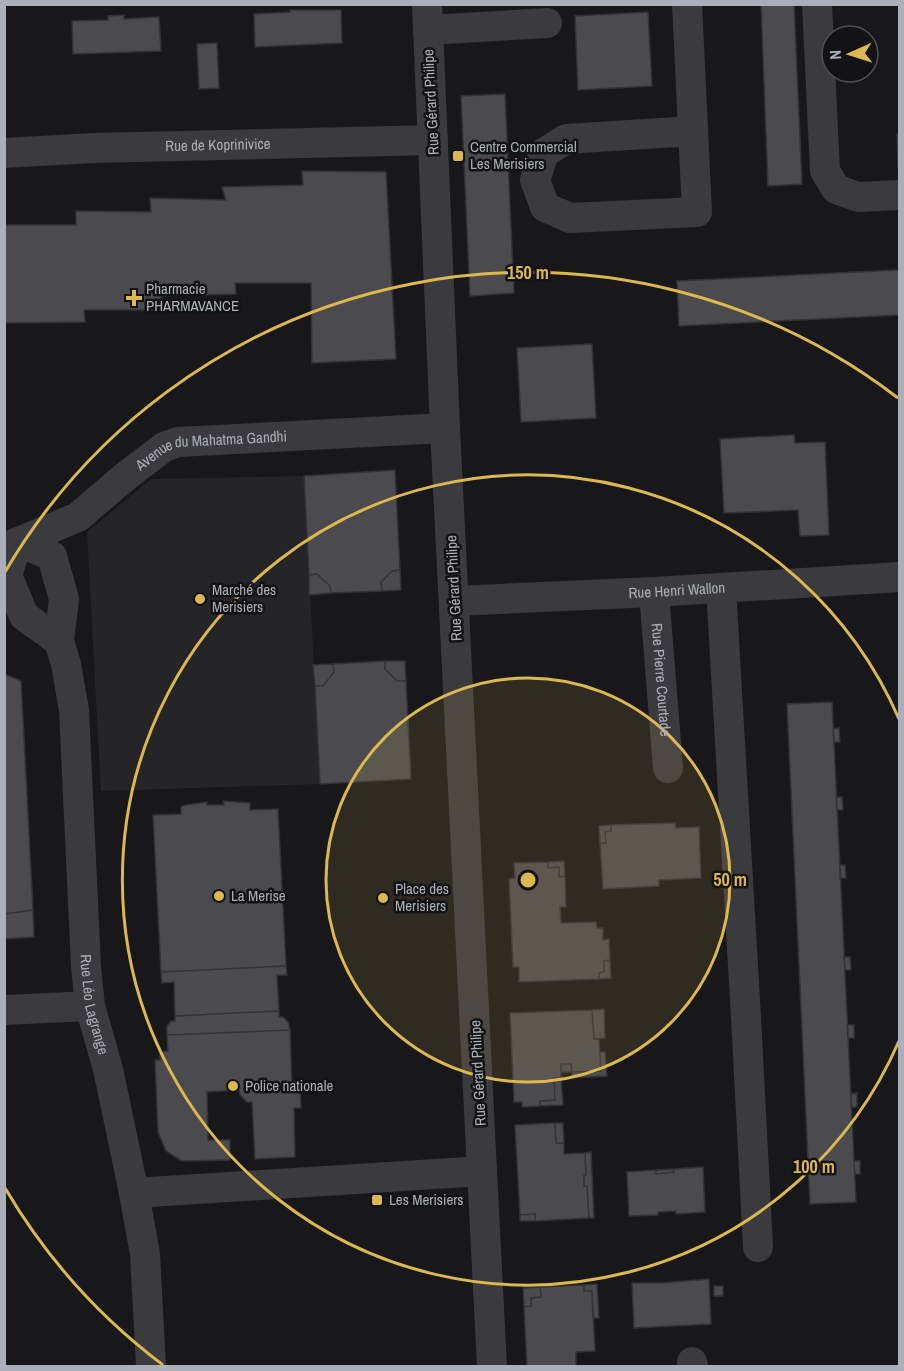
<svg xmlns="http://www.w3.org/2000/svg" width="904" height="1371" font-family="'Archivo Narrow',sans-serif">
<rect width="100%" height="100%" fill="#18181a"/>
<!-- built -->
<path fill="#252427" d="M 304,476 L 320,784 L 101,791 L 87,532 L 151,479 Z"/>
<!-- building -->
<path fill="#4b4b4f" stroke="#333336" stroke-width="1.5" d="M 761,4 L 794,4 L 802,184 L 768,186 Z
M 290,10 L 341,10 L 342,43 L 255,47 L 254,14 L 290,12 Z
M 648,12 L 652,86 L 578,90 L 575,16 Z
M 124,15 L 124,19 L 159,17 L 161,51 L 73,54 L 72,21 L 108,20 L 108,16 Z
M 217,43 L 219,88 L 199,89 L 197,44 Z
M 505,94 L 514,293 L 470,296 L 461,96 Z
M 897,134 L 900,134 L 900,168 L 898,168 Z
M 302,171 L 386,172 L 396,359 L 312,363 L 311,283 L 235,283 L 236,294 L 161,296 L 162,310 L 84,310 L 85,322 L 4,323 L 4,225 L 76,225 L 76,211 L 151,212 L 150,198 L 226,200 L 222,187 L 303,185 Z
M 896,270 L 900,270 L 900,315 L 679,326 L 677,281 Z
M 592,344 L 596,418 L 521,422 L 517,348 Z
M 794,435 L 795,443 L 825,442 L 829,535 L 800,536 L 798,510 L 724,513 L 720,439 Z
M 395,470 L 400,570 L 392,571 L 381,582 L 382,591 L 331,593 L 330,586 L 317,574 L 309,575 L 304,476 Z
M 400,570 L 401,590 L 382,591 L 381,582 L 392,571 Z
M 317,574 L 330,586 L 331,593 L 309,595 L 309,575 Z
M 385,661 L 385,669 L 397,681 L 406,681 L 411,779 L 320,784 L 315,686 L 323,686 L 334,672 L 333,664 Z
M 385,661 L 405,661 L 406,681 L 397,681 L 385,669 Z
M 333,664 L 334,672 L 323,686 L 315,686 L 313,665 Z
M 4,674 L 21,681 L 33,910 L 4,914 Z
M 832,702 L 856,1202 L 810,1204 L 787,704 Z
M 839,728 L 840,742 L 834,742 L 833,729 Z
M 836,797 L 842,797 L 843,810 L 837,810 Z
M 223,801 L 250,803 L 250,810 L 278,809 L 286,966 L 161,972 L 153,815 L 181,814 L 181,807 L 186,805 L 207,802 L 207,805 L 224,805 Z
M 675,823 L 676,828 L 699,827 L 701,878 L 659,880 L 659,886 L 603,889 L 600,843 L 606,843 L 605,832 L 611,831 L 611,825 Z
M 611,825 L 611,831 L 605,832 L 606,843 L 600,843 L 599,826 Z
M 564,861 L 565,876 L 559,877 L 559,867 L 548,868 L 548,862 Z
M 548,862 L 548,868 L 559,867 L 559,877 L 565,876 L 566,907 L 560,907 L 561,923 L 596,922 L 597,928 L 603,928 L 603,940 L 609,939 L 610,960 L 604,961 L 604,972 L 599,973 L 599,979 L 519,982 L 519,967 L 513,967 L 509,879 L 515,878 L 514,863 Z
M 840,865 L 845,865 L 846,878 L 840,878 Z
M 33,910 L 34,937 L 4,939 L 4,914 Z
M 844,957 L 850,957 L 851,970 L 845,970 Z
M 610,960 L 611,978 L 599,979 L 599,973 L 604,972 L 604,961 Z
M 286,966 L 287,975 L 277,975 L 279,1011 L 175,1016 L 174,982 L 162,983 L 161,972 Z
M 604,1009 L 605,1038 L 594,1039 L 592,1010 Z
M 592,1010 L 594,1039 L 599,1039 L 601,1071 L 572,1072 L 571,1064 L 561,1064 L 561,1078 L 554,1078 L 555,1100 L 540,1101 L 540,1106 L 522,1107 L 522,1102 L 514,1102 L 510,1013 Z
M 279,1011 L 279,1017 L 283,1017 L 288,1022 L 290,1030 L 167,1035 L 167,1026 L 171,1021 L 175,1021 L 175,1016 Z
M 847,1025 L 854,1025 L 854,1038 L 848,1038 Z
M 290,1030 L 292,1086 L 300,1086 L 301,1108 L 294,1108 L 295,1157 L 255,1159 L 252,1102 L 247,1102 L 240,1095 L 239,1090 L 207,1092 L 208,1140 L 230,1140 L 230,1160 L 182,1161 L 166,1151 L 158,1132 L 155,1060 L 160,1060 L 160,1052 L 168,1051 L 167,1035 Z
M 600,1052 L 605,1052 L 607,1076 L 572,1078 L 572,1072 L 601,1071 Z
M 561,1064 L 571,1064 L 572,1072 L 561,1072 Z
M 554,1078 L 561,1078 L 563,1105 L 540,1106 L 540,1101 L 555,1100 Z
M 857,1093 L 857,1107 L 851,1107 L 851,1094 Z
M 555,1123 L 556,1143 L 564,1143 L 564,1154 L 585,1153 L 586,1175 L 584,1175 L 584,1186 L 587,1186 L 589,1218 L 535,1221 L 535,1214 L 520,1215 L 515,1125 Z
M 555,1123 L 563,1123 L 564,1143 L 556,1143 Z
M 591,1152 L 594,1218 L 589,1218 L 587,1186 L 584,1186 L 584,1175 L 586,1175 L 585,1153 Z
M 854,1161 L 860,1161 L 860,1174 L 855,1174 Z
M 703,1167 L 705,1212 L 676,1214 L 676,1211 L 658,1212 L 658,1215 L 629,1216 L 627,1172 L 656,1170 L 656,1174 L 674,1172 L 674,1169 Z
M 674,1169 L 674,1172 L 656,1174 L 656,1170 Z
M 535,1214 L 535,1221 L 520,1221 L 520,1215 Z
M 709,1279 L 711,1324 L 634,1328 L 632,1283 L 661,1283 Z
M 597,1284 L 599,1318 L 593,1318 L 592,1291 L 584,1291 L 584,1285 Z
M 584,1285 L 584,1291 L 592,1291 L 595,1351 L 576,1352 L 576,1366 L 527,1366 L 524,1307 L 531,1306 L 531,1298 L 541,1297 L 540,1287 Z
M 714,1286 L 723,1286 L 723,1296 L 714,1296 Z
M 540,1287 L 541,1297 L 531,1298 L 531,1306 L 524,1307 L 523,1288 Z"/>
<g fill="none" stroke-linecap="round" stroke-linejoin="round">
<!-- minor -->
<g stroke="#3a3a3f" stroke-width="30">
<path d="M 687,4 L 697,212 L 570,218 L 545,207 L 535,180 L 544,153 L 566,139 L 693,131"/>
<path d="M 817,4 L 825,171 L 836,189 L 858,197 L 900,195"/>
<path d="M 428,30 L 547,23"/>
<path id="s1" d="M 4,153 L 93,148 L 433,140"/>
<path id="s2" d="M 18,542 L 52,556 L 64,599 L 59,641 L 66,664 L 74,710 L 86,966 L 90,1006 L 108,1069 L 134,1193 L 145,1254 L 151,1366"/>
<path d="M 18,542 L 7,575 L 24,616 L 59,641"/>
<path id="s3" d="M 9,546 L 78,517 L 126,476 L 164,447 L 178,442 L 445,428"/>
<path d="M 721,588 L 746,1017 L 758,1247"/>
<path id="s4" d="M 654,592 L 668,768"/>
<path id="s5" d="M 455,601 L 654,592 L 900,577"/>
<path d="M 4,1010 L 90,1006"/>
<path d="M 482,1171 L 492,1366"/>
<path d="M 134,1193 L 482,1171 L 445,428 L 427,4"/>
<path d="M 692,1362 L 693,1366"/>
</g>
</g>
<!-- distance rings -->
<circle cx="528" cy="880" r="202" fill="#dcb84f" fill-opacity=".12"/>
<g fill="none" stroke="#dcb84f" stroke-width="3">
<circle cx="528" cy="880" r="202"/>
<path d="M899 1041A405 405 0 1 1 899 719"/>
<path d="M163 1365A607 607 0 0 1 5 1188M5 572A607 607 0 0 1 898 398"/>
</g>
<!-- markers -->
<g fill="#dcb84f" stroke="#131315" stroke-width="2">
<rect x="452" y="150" width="12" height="12" rx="3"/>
<path d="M131 289h6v6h6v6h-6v6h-6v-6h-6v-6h6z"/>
<circle cx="200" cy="599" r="6"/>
<circle cx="219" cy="896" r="6"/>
<circle cx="383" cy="898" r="6"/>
<circle cx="233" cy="1086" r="6"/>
<rect x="371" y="1194" width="12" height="12" rx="3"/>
</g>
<g text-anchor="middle" stroke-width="5" stroke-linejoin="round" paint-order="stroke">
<!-- street labels -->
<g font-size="15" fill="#acafb8" stroke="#131315">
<text transform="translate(431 102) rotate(-93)" y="5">Rue Gérard Philipe</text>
<text dy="5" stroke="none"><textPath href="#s1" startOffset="214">Rue de Koprinivice</textPath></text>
<text dy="5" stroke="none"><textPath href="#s3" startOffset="231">Avenue du Mahatma Gandhi</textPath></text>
<text transform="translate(454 588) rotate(-93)" y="5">Rue Gérard Philipe</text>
<text dy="5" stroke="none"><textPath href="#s5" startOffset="222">Rue Henri Wallon</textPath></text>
<text dy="5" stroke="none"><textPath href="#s4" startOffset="88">Rue Pierre Courtade</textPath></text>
<text dy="5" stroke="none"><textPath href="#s2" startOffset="490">Rue Léo Lagrange</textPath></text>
<text transform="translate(478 1073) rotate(-93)" y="5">Rue Gérard Philipe</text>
</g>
<!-- poi labels -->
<g font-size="15" fill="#acafb8" stroke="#131315" text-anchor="start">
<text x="470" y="152">Centre Commercial<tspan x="470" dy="17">Les Merisiers</tspan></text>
<text x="146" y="294">Pharmacie<tspan x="146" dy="17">PHARMAVANCE</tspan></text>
<text x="212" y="595">Marché des<tspan x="212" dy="17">Merisiers</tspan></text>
<text x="395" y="894">Place des<tspan x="395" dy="17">Merisiers</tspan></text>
<text x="231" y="901">La Merise</text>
<text x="245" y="1091">Police nationale</text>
<text x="389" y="1205">Les Merisiers</text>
</g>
</g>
<circle cx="528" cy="880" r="9" fill="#dcb84f" stroke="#131315" stroke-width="3"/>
<g font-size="18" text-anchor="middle" font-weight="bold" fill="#dcb84f" stroke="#131315" stroke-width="5" stroke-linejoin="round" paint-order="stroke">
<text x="528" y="279">150 m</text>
<text x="730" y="886">50 m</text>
<text x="814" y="1173">100 m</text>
</g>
<!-- border -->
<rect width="904" height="1371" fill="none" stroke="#acafb8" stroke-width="12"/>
<!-- north arrow -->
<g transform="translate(850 54) rotate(267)"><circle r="28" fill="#131315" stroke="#505156" stroke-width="1.5"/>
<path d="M0-4.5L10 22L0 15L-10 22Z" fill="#dcb84f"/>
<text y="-9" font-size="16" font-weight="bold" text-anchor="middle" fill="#acafb8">N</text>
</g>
</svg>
